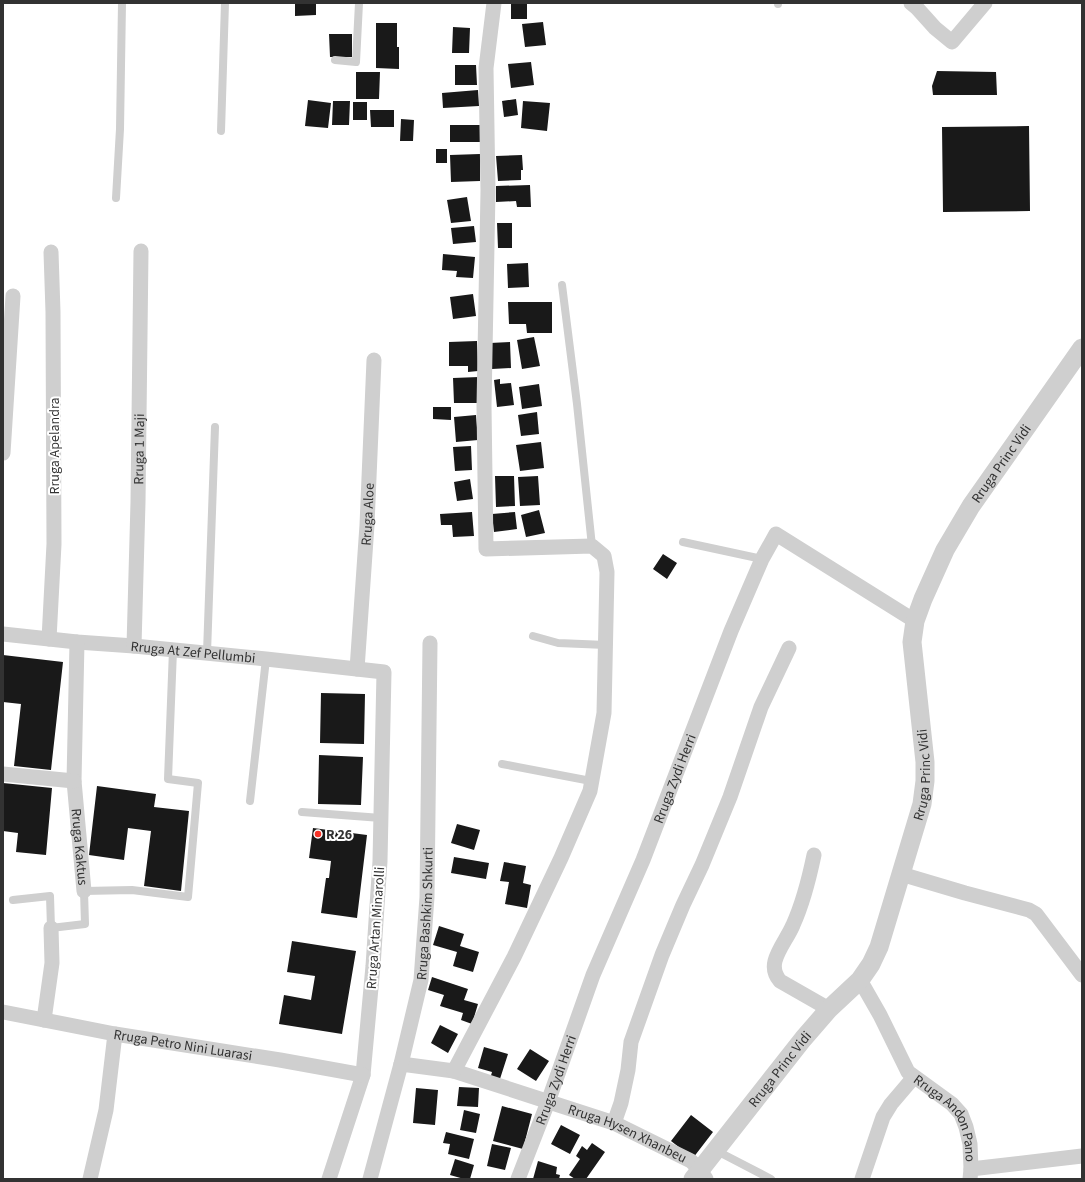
<svg xmlns="http://www.w3.org/2000/svg" width="1085" height="1182" font-family="'Source Sans 3',sans-serif">
<rect width="100%" height="100%" fill="#fff"/>
<!-- building -->
<path fill="#191919" d="M 295,3 L 316,3 L 316,15 L 295,16 Z
M 511,3 L 527,4 L 527,19 L 511,19 Z
M 543,22 L 546,45 L 525,47 L 522,24 Z
M 376,23 L 397,23 L 397,47 L 399,47 L 399,69 L 376,68 Z
M 453,27 L 470,28 L 469,53 L 452,53 Z
M 329,34 L 352,34 L 352,57 L 330,57 Z
M 531,62 L 534,85 L 511,88 L 508,64 Z
M 455,65 L 476,65 L 477,85 L 455,85 Z
M 937,71 L 996,72 L 997,95 L 933,95 L 932,86 Z
M 356,72 L 380,72 L 379,99 L 356,99 Z
M 478,90 L 479,106 L 443,108 L 442,93 Z
M 516,99 L 518,115 L 504,117 L 502,101 Z
M 308,100 L 331,103 L 328,128 L 305,126 Z
M 333,101 L 350,101 L 349,125 L 332,125 Z
M 523,101 L 550,103 L 547,131 L 521,128 Z
M 353,102 L 367,102 L 367,120 L 353,120 Z
M 370,110 L 394,110 L 394,127 L 371,127 Z
M 401,119 L 414,120 L 413,141 L 400,141 Z
M 450,125 L 481,125 L 481,142 L 450,142 Z
M 1029,126 L 1030,211 L 943,212 L 942,127 Z
M 436,149 L 447,149 L 447,163 L 436,163 Z
M 480,154 L 480,181 L 451,182 L 450,155 Z
M 522,155 L 523,170 L 521,170 L 521,180 L 498,181 L 496,156 Z
M 530,185 L 531,207 L 517,207 L 516,201 L 496,202 L 496,186 Z
M 467,197 L 471,221 L 451,223 L 447,200 Z
M 497,223 L 512,223 L 512,248 L 498,248 Z
M 474,226 L 476,242 L 453,244 L 451,228 Z
M 443,254 L 475,257 L 473,278 L 456,277 L 457,271 L 442,270 Z
M 528,263 L 529,287 L 508,288 L 507,264 Z
M 473,294 L 476,316 L 453,319 L 450,297 Z
M 508,302 L 552,302 L 552,333 L 527,333 L 526,324 L 509,324 Z
M 534,337 L 540,366 L 522,369 L 517,340 Z
M 477,341 L 478,371 L 468,372 L 468,366 L 449,366 L 449,342 Z
M 510,342 L 511,368 L 492,369 L 490,343 Z
M 479,377 L 480,403 L 454,403 L 453,378 Z
M 500,379 L 500,384 L 511,383 L 514,405 L 497,407 L 494,380 Z
M 539,384 L 542,406 L 522,409 L 519,387 Z
M 433,407 L 451,407 L 451,420 L 433,419 Z
M 537,412 L 539,434 L 521,436 L 518,415 Z
M 476,415 L 478,440 L 456,442 L 454,417 Z
M 541,442 L 544,468 L 520,471 L 516,445 Z
M 471,446 L 472,470 L 455,471 L 453,447 Z
M 495,476 L 514,476 L 515,506 L 496,507 Z
M 538,476 L 540,505 L 520,506 L 518,477 Z
M 470,479 L 473,499 L 457,501 L 454,482 Z
M 539,510 L 545,533 L 526,537 L 521,515 Z
M 472,512 L 474,536 L 453,537 L 452,525 L 441,525 L 440,514 Z
M 515,512 L 517,529 L 494,532 L 492,514 Z
M 663,554 L 677,563 L 667,579 L 653,569 Z
M 3,655 L 63,662 L 51,770 L 14,766 L 21,704 L 3,702 Z
M 321,693 L 365,694 L 364,744 L 320,743 Z
M 319,755 L 363,757 L 361,805 L 318,804 Z
M 3,783 L 52,788 L 46,855 L 16,852 L 18,833 L 3,831 Z
M 97,786 L 156,794 L 154,807 L 189,811 L 181,891 L 144,886 L 151,831 L 128,828 L 124,860 L 89,855 Z
M 457,824 L 480,830 L 474,850 L 451,843 Z
M 313,828 L 367,835 L 357,918 L 321,913 L 326,878 L 329,878 L 331,861 L 309,858 Z
M 454,857 L 489,863 L 486,879 L 451,873 Z
M 504,862 L 526,866 L 523,883 L 531,885 L 527,908 L 505,904 L 509,882 L 500,881 Z
M 439,926 L 464,934 L 460,946 L 479,952 L 473,972 L 453,966 L 457,952 L 433,945 Z
M 292,941 L 356,951 L 342,1034 L 279,1024 L 284,995 L 311,1000 L 315,976 L 287,972 Z
M 432,977 L 468,989 L 464,1000 L 478,1004 L 472,1024 L 461,1020 L 463,1013 L 440,1006 L 444,995 L 428,990 Z
M 440,1025 L 458,1034 L 448,1053 L 431,1043 Z
M 484,1047 L 508,1054 L 499,1082 L 490,1079 L 492,1072 L 478,1068 Z
M 530,1049 L 549,1061 L 536,1081 L 517,1069 Z
M 459,1087 L 479,1088 L 478,1107 L 457,1106 Z
M 416,1088 L 438,1090 L 435,1125 L 413,1123 Z
M 502,1106 L 532,1114 L 523,1149 L 493,1141 Z
M 464,1110 L 480,1114 L 476,1133 L 460,1130 Z
M 691,1115 L 713,1132 L 693,1158 L 671,1141 Z
M 561,1125 L 580,1135 L 570,1154 L 551,1144 Z
M 446,1132 L 474,1139 L 469,1159 L 448,1154 L 450,1144 L 443,1143 Z
M 592,1143 L 605,1152 L 586,1179 L 575,1179 L 569,1175 L 580,1159 L 576,1156 L 582,1146 L 587,1150 Z
M 492,1144 L 511,1148 L 505,1170 L 487,1166 Z
M 455,1159 L 474,1165 L 470,1179 L 464,1179 L 450,1175 Z
M 538,1161 L 557,1167 L 556,1174 L 560,1175 L 559,1179 L 533,1179 Z"/>
<g fill="none" stroke-linecap="round" stroke-linejoin="round">
<!-- service -->
<path stroke="#cfcfcf" stroke-width="8" d="M 778,4 L 778,3
M 335,60 L 356,62 L 359,3
M 221,131 L 225,3
M 116,198 L 120,129 L 122,3
M 562,285 L 577,404 L 592,546
M 683,542 L 762,559
M 533,636 L 558,643 L 606,645
M 207,653 L 215,427
M 502,764 L 591,781
M 250,801 L 266,659
M 302,812 L 381,818
M 13,900 L 50,896 L 51,928 L 85,924 L 84,891 L 132,890 L 188,897 L 198,783 L 168,779 L 173,650
M 715,1150 L 771,1179"/>
<!-- minor -->
<g stroke="#cfcfcf" stroke-width="15">
<path d="M 911,3 L 917,8 L 935,28 L 952,42 L 985,3"/>
<path d="M 3,453 L 13,296"/>
<path id="s1" d="M 3,634 L 77,642 L 134,646 L 266,659 L 384,672 L 380,861 L 373,966 L 363,1075 L 329,1179"/>
<path d="M 49,639 L 54,544 L 53,312 L 51,252"/>
<path id="s2" d="M 77,642 L 74,781 L 84,891"/>
<path id="s3" d="M 134,646 L 138,502 L 141,251"/>
<path id="s4" d="M 357,669 L 367,525 L 374,360"/>
<path d="M 3,774 L 74,781"/>
<path d="M 814,855 C 809,879 803,903 793,925 C 788,937 778,949 775,961 C 773,969 775,975 780,981 L 829,1009"/>
<path d="M 901,874 L 965,893 L 1029,910 L 1036,914 L 1082,975"/>
<path id="s5" d="M 860,980 L 880,1015 L 908,1072 L 952,1104 L 961,1114 L 966,1127 L 970,1144 L 971,1169 L 970,1179"/>
<path id="s6" d="M 3,1012 L 115,1034 L 280,1060 L 363,1075"/>
<path d="M 44,1020 L 52,963 L 51,928"/>
<path id="s7" d="M 401,1064 L 454,1071 L 614,1123 L 691,1161 L 700,1170 L 706,1179"/>
<path d="M 454,1071 L 514,957 L 561,858 L 590,791 L 604,713 L 607,572 L 604,556 L 592,546 L 486,549 L 484,406 L 488,191 L 486,68 L 494,3"/>
<path d="M 614,1123 L 621,1103 L 628,1070 L 631,1042 L 662,955 L 683,905 L 702,865 L 730,797 L 761,707 L 789,648"/>
<path d="M 971,1169 L 1082,1156"/>
<path d="M 90,1179 L 106,1110 L 115,1034"/>
<path id="s8" d="M 370,1179 L 401,1064 L 421,980 L 427,897 L 430,643"/>
<path id="s9" d="M 518,1179 L 548,1102 L 593,975 L 643,860 L 731,631 L 762,559 L 776,534 L 915,621"/>
<path d="M 862,1179 L 883,1117 L 891,1104 L 914,1077"/>
</g>
<!-- tertiary -->
<path stroke="#cfcfcf" stroke-width="19" id="s10" d="M 693,1179 L 803,1039 L 829,1009 L 860,980 L 871,964 L 879,947 L 922,804 L 925,781 L 925,762 L 912,642 L 915,621 L 923,599 L 945,550 L 971,506 L 1082,348"/>
</g>
<!-- markers -->
<circle fill="#f73227" stroke="#fff" stroke-width="1.5" cx="318" cy="834" r="4"/>
<g text-anchor="middle" stroke-width="4" stroke-linejoin="round" paint-order="stroke">
<!-- street labels -->
<g font-size="14" fill="#323232" stroke="#fff">
<text transform="translate(54 446) rotate(-90)" y="5">Rruga Apelandra</text>
<text dy="5" stroke="none"><textPath href="#s3" startOffset="197">Rruga 1 Maji</textPath></text>
<text dy="5" stroke="none"><textPath href="#s10" startOffset="812">Rruga Princ Vidi</textPath></text>
<text dy="5" stroke="none"><textPath href="#s4" startOffset="155">Rruga Aloe</textPath></text>
<text dy="5" stroke="none"><textPath href="#s1" startOffset="191">Rruga At Zef Pellumbi</textPath></text>
<text dy="5" stroke="none"><textPath href="#s10" startOffset="477">Rruga Princ Vidi</textPath></text>
<text dy="5" stroke="none"><textPath href="#s9" startOffset="430">Rruga Zydi Herri</textPath></text>
<text dy="5" stroke="none"><textPath href="#s2" startOffset="205">Rruga Kaktus</textPath></text>
<text dy="5" stroke="none"><textPath href="#s8" startOffset="272">Rruga Bashkim Shkurti</textPath></text>
<text transform="translate(375 928) rotate(-86)" y="5">Rruga Artan Minarolli</text>
<text dy="5" stroke="none"><textPath href="#s6" startOffset="183">Rruga Petro Nini Luarasi</textPath></text>
<text dy="5" stroke="none"><textPath href="#s10" startOffset="140">Rruga Princ Vidi</textPath></text>
<text dy="5" stroke="none"><textPath href="#s9" startOffset="106">Rruga Zydi Herri</textPath></text>
<text dy="5" stroke="none"><textPath href="#s5" startOffset="167">Rruga Andon Pano</textPath></text>
<text dy="5" stroke="none"><textPath href="#s7" startOffset="238">Rruga Hysen Xhanbeu</textPath></text>
</g>
<!-- poi labels -->
<g font-size="14" font-weight="bold" fill="#323232" stroke="#fff" text-anchor="start">
<text x="326" y="839">R 26</text>
</g>
</g>
<!-- border -->
<rect width="1085" height="1182" fill="none" stroke="#323232" stroke-width="8"/>
</svg>
